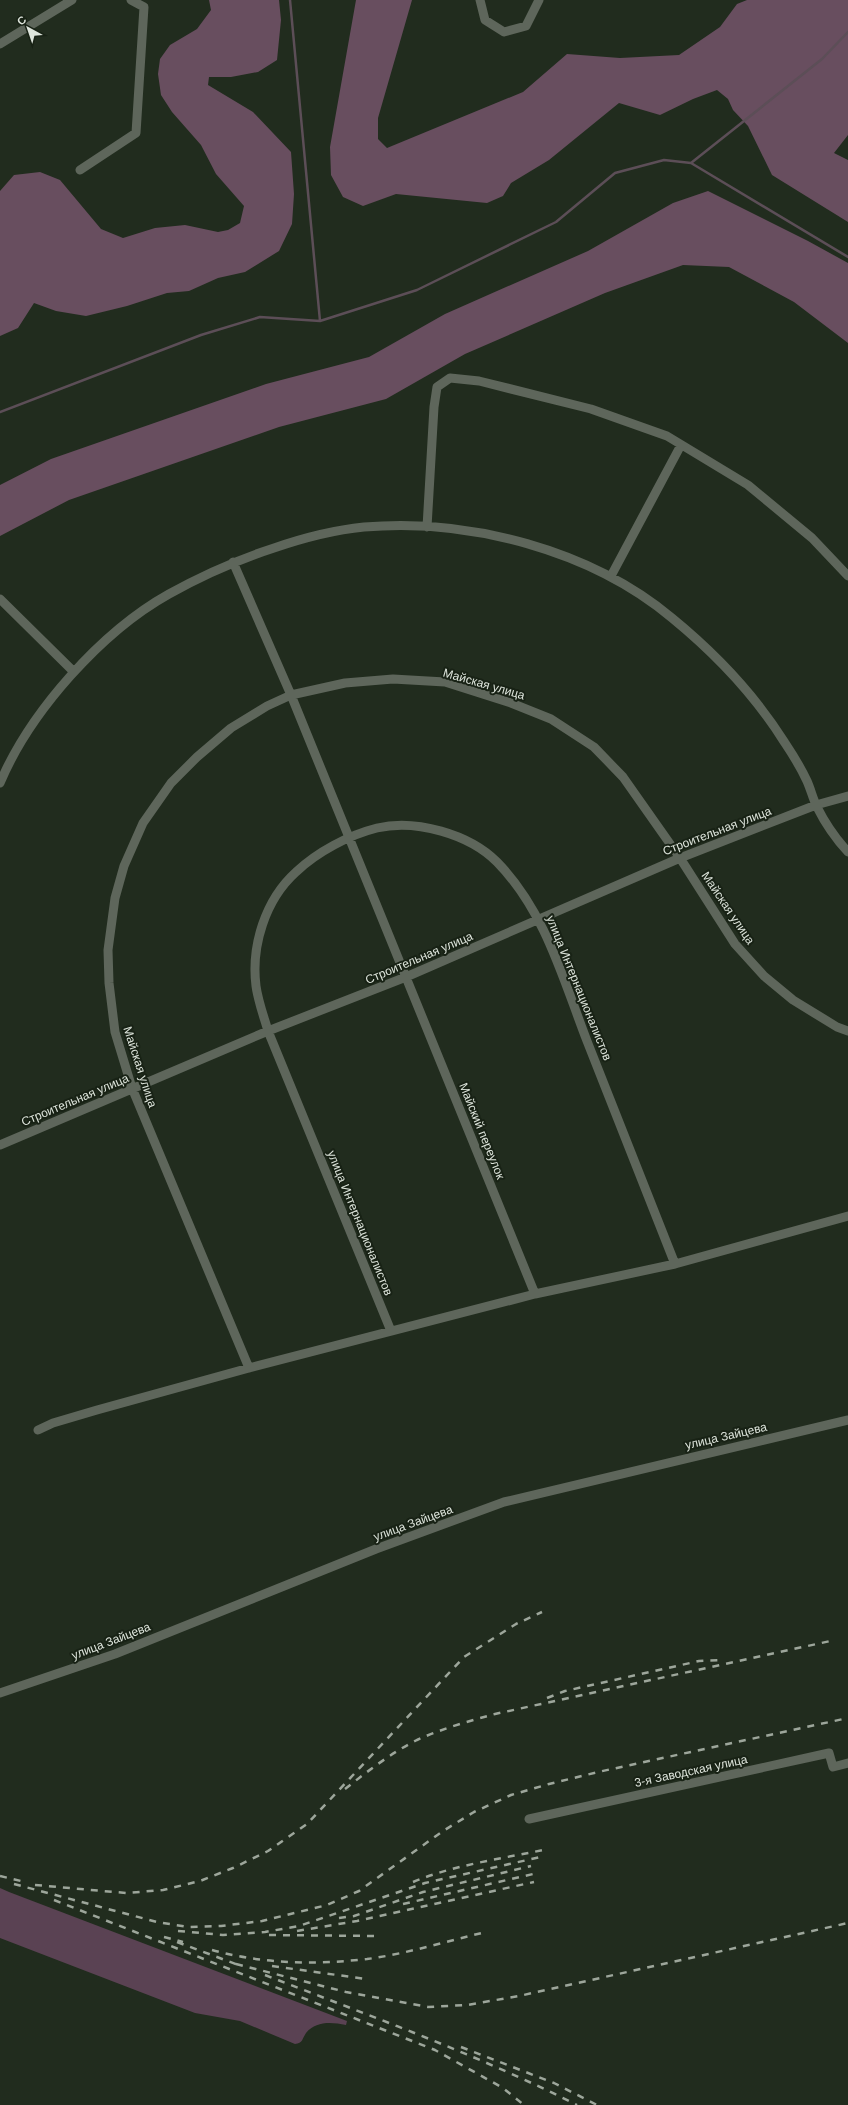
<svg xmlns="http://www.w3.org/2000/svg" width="848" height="2105" font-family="Helvetica,sans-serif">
<rect width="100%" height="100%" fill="#212c1e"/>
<!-- green -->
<path fill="#5a4253" d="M 0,1888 L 9,1892 L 347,2021 L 346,2025 C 331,2022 316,2021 306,2033 C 302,2039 303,2043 295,2044 L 240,2021 L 195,2013 L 0,1938 Z"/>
<!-- forest -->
<path fill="#684e5f" d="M 209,0 L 279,0 L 281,20 L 277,60 L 258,72 L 231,77 L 209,77 L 208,85 L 253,112 L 291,152 L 294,194 L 292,224 L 279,251 L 245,272 L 218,278 L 189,291 L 167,293 L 127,306 L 86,316 L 56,311 L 34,303 L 18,328 L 0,336 L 0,191 L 14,175 L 40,172 L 60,180 L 101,229 L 123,238 L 155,228 L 185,225 L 218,232 L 228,230 L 240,223 L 244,206 L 216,174 L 201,145 L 172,112 L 161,95 L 158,74 L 160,59 L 170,45 L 197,29 L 211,10 Z
M 356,0 L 412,0 L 378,118 L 378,139 L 387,148 L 523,92 L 567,54 L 620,58 L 679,55 L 720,27 L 737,4 L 747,0 L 848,0 L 848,135 L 834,153 L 848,160 L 848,222 L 772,175 L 748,126 L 733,110 L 728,99 L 717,90 L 693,99 L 660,115 L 619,103 L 549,160 L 511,183 L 503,196 L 487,203 L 396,194 L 363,206 L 343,197 L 331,175 L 330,147 Z
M 708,191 L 808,241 L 848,263 L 848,343 L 794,302 L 729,267 L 683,265 L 605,293 L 465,354 L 386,399 L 279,427 L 69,500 L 0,536 L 0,485 L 51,459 L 266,384 L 369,357 L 445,314 L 588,251 L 673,203 Z"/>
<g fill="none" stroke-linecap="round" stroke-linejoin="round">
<!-- stream -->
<path stroke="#5c4e57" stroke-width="2.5" d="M 290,0 L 320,321
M 691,163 L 848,257
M 0,412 L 201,335 L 260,317 L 320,321 L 417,290 L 556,222 L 615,173 L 664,160 L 691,163 L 822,59 L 848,32"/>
<!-- minor -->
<path stroke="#5e665b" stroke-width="9" d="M 480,0 L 485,20 L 504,32 L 526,26 L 539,0
M 0,44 L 72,0
M 80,170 L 136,133 L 144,7 L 131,0
M 427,527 L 434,407 L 437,387 L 450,378 L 479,381 L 591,409 L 667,436 L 748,485 L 812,538 L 848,576
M 233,562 L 291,695 L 535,1294
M 611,576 L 681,445
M 0,599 L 73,671
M 0,783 C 30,712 101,632 169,594 C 203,575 237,560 274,548 C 303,538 334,530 364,527 C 469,518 591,550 672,618 C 716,654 755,695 785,743 C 793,755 801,768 807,781 C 811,790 813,799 817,807 C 825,823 835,838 848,852
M 0,1145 L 268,1031 L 406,977 L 680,858 L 816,805 L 848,796
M 391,1331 L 268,1031 C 264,1017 258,1001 256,986 C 251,946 265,900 296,872 C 317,852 349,835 377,828 C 416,819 469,834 497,862 C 545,911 563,979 587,1041 C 616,1115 646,1189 675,1264
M 249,1368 L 132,1088 L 115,1032 L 109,983 L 108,950 L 115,898 L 124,866 L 143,823 L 171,783 L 197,757 L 231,728 L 267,706 L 291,695 L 345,683 L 393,679 L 445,682 L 511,703 L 551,719 L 594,747 L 623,777 L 680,858 L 735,944 L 764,976 L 793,1000 L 837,1027 L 848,1031
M 38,1430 L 53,1423 L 97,1410 L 249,1368 L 535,1294 L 675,1264 L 848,1216
M 0,1693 L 115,1654 L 376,1549 L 504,1502 L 848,1420
M 529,1819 L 829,1753 L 833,1767 L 848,1763"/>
<!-- rail -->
<path stroke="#9da69b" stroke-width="2.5" stroke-dasharray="7 7" stroke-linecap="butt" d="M 547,1698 L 565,1691 L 699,1661 L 724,1660
M 345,1789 C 368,1771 391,1753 417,1740 C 441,1729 469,1721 495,1714 L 835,1640
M 0,1876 L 21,1881
M 413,1882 C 454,1865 500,1859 543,1850
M 14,1884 L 157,1922 L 188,1927 L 221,1926 L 262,1921 L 327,1905 L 359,1891 L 443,1831 L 474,1812 L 511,1795 L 549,1784 L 598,1772 L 848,1718
M 35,1885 L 126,1893 L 163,1890 L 200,1881 L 233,1868 L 268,1851 L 307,1824 L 464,1657 L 516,1624 L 542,1612
M 54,1900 L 435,2050 L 503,2088 L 524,2105
M 403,1904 L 533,1874
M 339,1918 L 354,1916 L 423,1892 L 531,1866
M 178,1931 L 223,1935 L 265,1932 L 299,1926 L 425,1883 L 545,1856
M 297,1931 L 357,1921 L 534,1882
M 269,1935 L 380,1936
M 164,1937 L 183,1942
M 177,1942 L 241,1966
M 212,1950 C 263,1964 314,1965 367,1959 C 406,1954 447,1941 486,1932
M 236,1964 L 346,1992 L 428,2007 L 467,2005 L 519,1996 L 848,1923
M 272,1966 L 366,1979
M 265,1975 C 370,2016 476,2054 577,2105
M 461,2047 L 554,2083 L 597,2105"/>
</g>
<g text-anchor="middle" stroke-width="4" stroke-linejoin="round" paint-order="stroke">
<!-- street labels -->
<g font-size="12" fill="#dee5dc" stroke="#182215">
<text transform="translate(484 684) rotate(16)" y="4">Майская улица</text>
<text transform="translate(717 831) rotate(-21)" y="4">Строительная улица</text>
<text transform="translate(728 908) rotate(56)" y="4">Майская улица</text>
<text transform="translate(419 958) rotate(-23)" y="4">Строительная улица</text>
<text transform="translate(579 988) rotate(68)" y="4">улица Интернационалистов</text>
<text transform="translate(140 1067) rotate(72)" y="4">Майская улица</text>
<text transform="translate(75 1100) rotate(-23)" y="4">Строительная улица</text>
<text transform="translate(482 1131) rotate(68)" y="4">Майский переулок</text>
<text transform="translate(360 1223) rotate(68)" y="4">улица Интернационалистов</text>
<text transform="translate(726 1436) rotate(-13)" y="4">улица Зайцева</text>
<text transform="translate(413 1523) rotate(-20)" y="4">улица Зайцева</text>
<text transform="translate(111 1641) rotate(-21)" y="4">улица Зайцева</text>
<text transform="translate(691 1771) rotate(-12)" y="4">3-я Заводская улица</text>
</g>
</g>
<!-- north arrow -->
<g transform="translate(28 28) rotate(320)" stroke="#182215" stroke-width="3" paint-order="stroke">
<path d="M0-3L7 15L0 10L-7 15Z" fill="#dee5dc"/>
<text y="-6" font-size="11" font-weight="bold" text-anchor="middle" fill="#dee5dc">С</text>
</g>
</svg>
